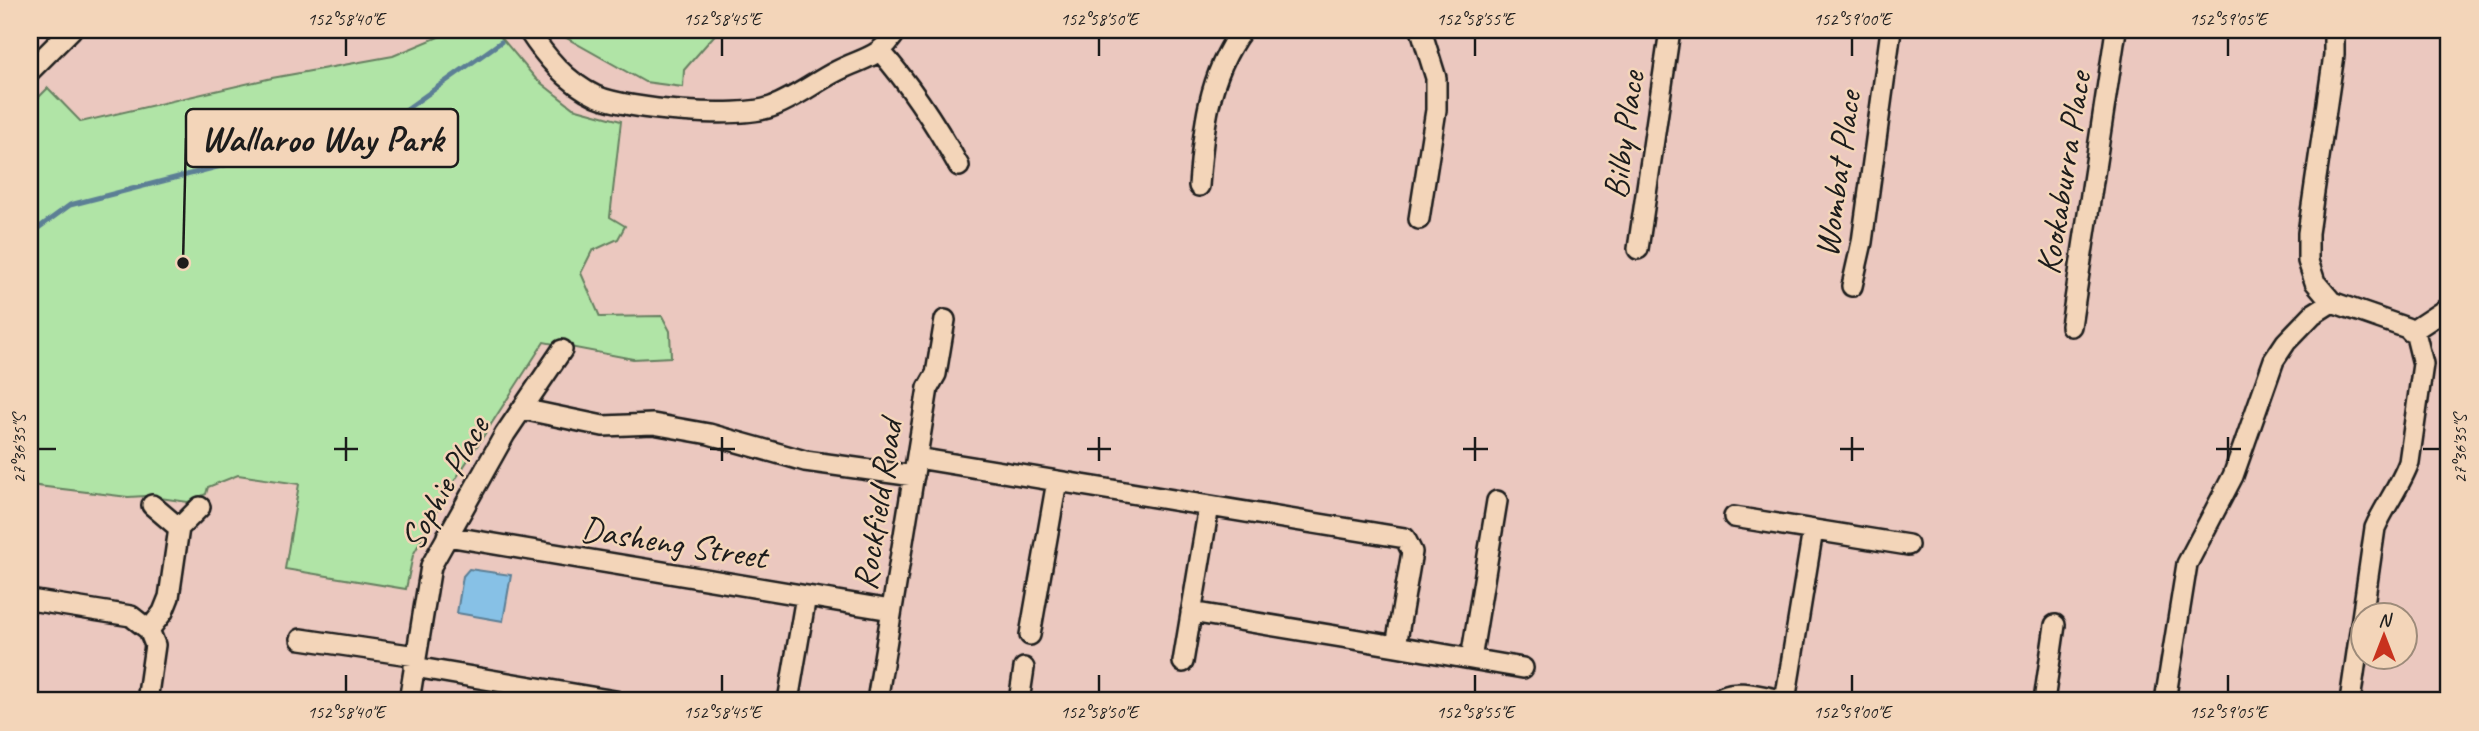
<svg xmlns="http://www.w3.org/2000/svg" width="2479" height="731" font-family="Caveat,sans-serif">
<rect width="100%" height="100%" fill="#ebc8bf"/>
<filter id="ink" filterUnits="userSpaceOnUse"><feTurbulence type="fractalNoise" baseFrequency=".0143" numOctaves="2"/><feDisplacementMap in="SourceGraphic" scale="14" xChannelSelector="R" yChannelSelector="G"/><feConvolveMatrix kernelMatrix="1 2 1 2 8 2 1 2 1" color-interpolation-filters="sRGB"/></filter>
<g filter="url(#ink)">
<!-- green -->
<path fill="#b0e4a6" stroke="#668061" stroke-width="2" d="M 455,30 L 495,30 L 536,79 L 573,108 L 621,121 L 610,217 L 625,226 L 618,239 L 592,251 L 581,273 L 600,317 L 662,316 L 670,331 L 671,357 L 633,359 L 544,342 L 446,494 L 413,555 L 406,589 L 285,569 L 299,484 L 238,475 L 208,487 L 206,494 L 188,502 L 146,496 L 128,497 L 30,485 L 30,106 L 48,88 L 81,122 L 272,78 L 393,56 Z
M 559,30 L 719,30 L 684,70 L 683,87 L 645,82 L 563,36 Z"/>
<!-- water -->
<path fill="#87c1e6" stroke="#5c7f95" stroke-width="2" d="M 469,569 L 511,575 L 503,621 L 457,613 L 463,576 Z"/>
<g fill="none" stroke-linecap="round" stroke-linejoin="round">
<!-- stream -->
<path stroke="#5c7f95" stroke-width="5" d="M 30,234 L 70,205 L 387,123 L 501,42"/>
<!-- minor casing -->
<g stroke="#1c1c1c" stroke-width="24">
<path id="minor" d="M 528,30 C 545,56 566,82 596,96 C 629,110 737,119 771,107 C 794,99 815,82 837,71 C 864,57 880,59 897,30
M 2334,30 L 2334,55 L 2308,233 L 2308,261 L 2315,282 L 2332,302 L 2407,328 L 2416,336 L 2423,364 L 2409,462 C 2401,485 2385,505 2375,528 L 2350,701
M 881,52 C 912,87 936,125 959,166
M 30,71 L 71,30
M 1199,186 C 1203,130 1208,76 1242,30
M 1419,219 L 1436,110 L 1436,78 L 1421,30
M 1638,249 L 1670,30
M 1852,286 L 1862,242 L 1891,30
M 2071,326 L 2116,30
M 2411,332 L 2449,307
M 522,409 L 603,426 L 653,424 L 709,434 L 805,461 L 914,476
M 917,458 L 1405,538 L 1412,552 L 1396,646 L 1191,612
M 1734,517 L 1908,545
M 179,528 L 200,507
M 447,536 L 891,610
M 30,600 L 131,616 L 149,630
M 149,630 L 163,612 L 169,597 L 179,528 L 152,505
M 1030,635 L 1057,481
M 301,639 L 416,656
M 1396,646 L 1523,668
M 1471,659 L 1497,501
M 1183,662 L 1209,506
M 414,667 L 615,701
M 147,701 L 155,645 L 149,630
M 409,701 L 431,566 L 505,434 L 562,350
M 788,701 L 806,596
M 877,701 L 928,388 L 936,374 L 945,320
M 1019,701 L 1024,668
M 1718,701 C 1728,685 1769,698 1786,701
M 1785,701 L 1813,530
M 2044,701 L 2055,625
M 2165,701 L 2187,564 L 2233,476 L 2274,360 L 2286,342 L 2313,314 L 2332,302"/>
</g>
<!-- minor -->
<use href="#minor" stroke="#f3d5b9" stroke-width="19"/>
</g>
</g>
<!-- ticks -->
<path fill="none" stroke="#1c1c1c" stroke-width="2.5" d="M 346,38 L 346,56M 722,38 L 722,56M 1099,38 L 1099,56M 1475,38 L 1475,56M 1852,38 L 1852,56M 2228,38 L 2228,56M 346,437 L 346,461M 722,437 L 722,461M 1099,437 L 1099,461M 1475,437 L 1475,461M 1852,437 L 1852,461M 2228,437 L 2228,461M 38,449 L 56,449M 334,449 L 358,449M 710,449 L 735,449M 1087,449 L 1111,449M 1463,449 L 1488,449M 1840,449 L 1864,449M 2216,449 L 2241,449M 2423,449 L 2440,449M 346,675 L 346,692M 722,675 L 722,692M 1099,675 L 1099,692M 1475,675 L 1475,692M 1852,675 L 1852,692M 2228,675 L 2228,692"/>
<g text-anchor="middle" stroke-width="5" stroke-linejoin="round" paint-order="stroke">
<!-- street labels -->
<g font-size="35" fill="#1c1c1c" stroke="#f3d5b9">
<text transform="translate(1623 135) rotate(-82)" y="12">Bilby Place</text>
<text transform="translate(2063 173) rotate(-81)" y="12">Kookaburra Place</text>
<text transform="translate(1837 174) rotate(-82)" y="12">Wombat Place</text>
<text transform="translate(444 483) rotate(-61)" y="12">Sophie Place</text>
<text transform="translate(877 505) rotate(-81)" y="12">Rockfield Road</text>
<text transform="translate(674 542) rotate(9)" y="12">Dasheng Street</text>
</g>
</g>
<!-- callouts -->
<path fill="none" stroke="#1c1c1c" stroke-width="2.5" d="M183 263L186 138"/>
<circle fill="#1c1c1c" stroke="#f3d5b9" stroke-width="2.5" cx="183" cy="263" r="7"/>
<rect fill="#f3d5b9" stroke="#1c1c1c" stroke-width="2.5" x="186" y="109" width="272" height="58" rx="7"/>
<g font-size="37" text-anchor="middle" font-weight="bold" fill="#1c1c1c">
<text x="322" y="151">Wallaroo Way Park</text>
</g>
<!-- margin -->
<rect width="2479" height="731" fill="none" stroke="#f3d5b9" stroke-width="77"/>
<!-- north arrow -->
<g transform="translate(2384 636)"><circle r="33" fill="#f3d5b9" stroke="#9d8b7a" stroke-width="2"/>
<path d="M0-5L12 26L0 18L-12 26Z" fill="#c8321e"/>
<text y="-10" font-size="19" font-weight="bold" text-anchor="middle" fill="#1c1c1c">N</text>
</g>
<rect x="38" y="38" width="2402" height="654" fill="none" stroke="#1c1c1c" stroke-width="2.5"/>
<g font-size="18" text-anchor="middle" fill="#1c1c1c">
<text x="346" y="25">152°58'40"E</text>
<text x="722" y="25">152°58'45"E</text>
<text x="1099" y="25">152°58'50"E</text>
<text x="1475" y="25">152°58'55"E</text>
<text x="1852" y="25">152°59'00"E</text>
<text x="2228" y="25">152°59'05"E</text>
<text transform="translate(19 449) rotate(-90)" y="6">27°36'35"S</text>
<text transform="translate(2460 449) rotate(-90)" y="6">27°36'35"S</text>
<text x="346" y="718">152°58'40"E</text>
<text x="722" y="718">152°58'45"E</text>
<text x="1099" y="718">152°58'50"E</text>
<text x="1475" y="718">152°58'55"E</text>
<text x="1852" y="718">152°59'00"E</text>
<text x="2228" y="718">152°59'05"E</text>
</g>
</svg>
